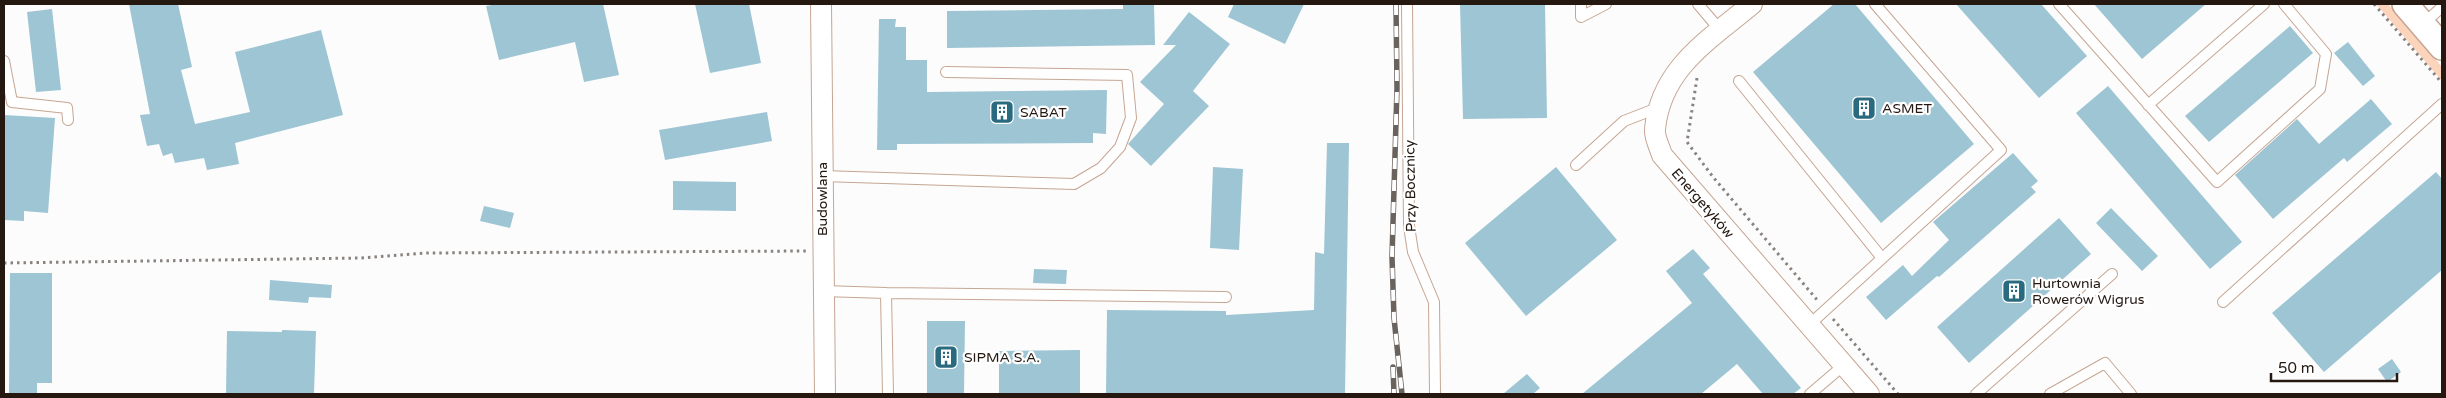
<svg xmlns="http://www.w3.org/2000/svg" width="2446" height="398" font-family="'Varela Round',sans-serif">
<rect width="100%" height="100%" fill="#fcfcfc"/>
<!-- green -->
<path fill="#fcd4bc" d="M 2376,4 L 2388,4 L 2442,67 L 2442,81 Z"/>
<!-- building -->
<path fill="#9dc5d4" d="M 129,4 L 178,4 L 192,67 L 181,70 L 195,124 L 250,112 L 235,52 L 321,30 L 343,115 L 235,143 L 239,164 L 207,170 L 204,158 L 175,163 L 172,153 L 163,156 L 159,144 L 147,146 L 140,115 L 150,114 Z
M 498,4 L 603,4 L 619,75 L 584,82 L 575,42 L 499,60 L 486,6 Z
M 695,4 L 749,4 L 761,63 L 710,73 Z
M 1123,4 L 1154,4 L 1155,45 L 947,48 L 947,11 L 1123,9 Z
M 1234,4 L 1304,4 L 1285,44 L 1228,17 Z
M 1460,4 L 1545,4 L 1547,118 L 1463,119 Z
M 1834,4 L 1855,4 L 1974,144 L 1881,223 L 1753,72 Z
M 1956,4 L 2041,4 L 2087,56 L 2039,98 Z
M 2094,4 L 2206,4 L 2142,59 Z
M 52,9 L 61,90 L 36,92 L 27,12 Z
M 1189,12 L 1230,44 L 1193,91 L 1209,106 L 1151,166 L 1128,144 L 1164,104 L 1140,82 L 1176,45 L 1163,45 Z
M 879,19 L 896,19 L 895,27 L 906,27 L 906,60 L 927,60 L 927,92 L 1107,90 L 1106,134 L 1093,133 L 1093,143 L 897,144 L 897,150 L 877,150 Z
M 2290,26 L 2313,53 L 2209,142 L 2185,116 Z
M 2348,42 L 2375,76 L 2363,86 L 2334,53 Z
M 2108,86 L 2242,242 L 2210,269 L 2076,113 Z
M 2371,99 L 2392,124 L 2347,162 L 2344,158 L 2273,219 L 2235,175 L 2297,119 L 2319,144 Z
M 767,112 L 772,141 L 665,160 L 659,130 Z
M 4,115 L 55,118 L 48,213 L 24,211 L 24,221 L 4,220 Z
M 1327,143 L 1349,143 L 1345,394 L 1106,394 L 1107,310 L 1226,311 L 1226,315 L 1314,310 L 1315,252 L 1324,254 Z
M 2013,153 L 2038,181 L 2031,187 L 2036,192 L 1939,277 L 1937,276 L 1886,320 L 1866,297 L 1903,265 L 1912,276 L 1949,240 L 1933,222 Z
M 1213,167 L 1243,169 L 1239,250 L 1210,248 Z
M 1556,167 L 1617,240 L 1526,316 L 1465,243 Z
M 2436,172 L 2442,179 L 2442,270 L 2324,372 L 2272,313 Z
M 673,181 L 736,182 L 736,211 L 673,210 Z
M 484,206 L 514,213 L 510,228 L 480,221 Z
M 2111,208 L 2158,256 L 2142,271 L 2096,223 Z
M 2059,218 L 2091,254 L 1969,363 L 1937,327 Z
M 1693,249 L 1710,268 L 1703,274 L 1801,388 L 1793,394 L 1763,394 L 1737,364 L 1701,394 L 1582,394 L 1692,303 L 1666,271 Z
M 1034,269 L 1067,270 L 1066,284 L 1033,283 Z
M 10,273 L 52,273 L 52,383 L 37,383 L 37,394 L 9,394 Z
M 270,280 L 332,285 L 331,298 L 309,297 L 308,303 L 269,300 Z
M 927,321 L 965,321 L 964,394 L 927,394 Z
M 282,330 L 316,331 L 314,394 L 226,394 L 227,331 L 282,332 Z
M 1080,350 L 1080,394 L 999,394 L 999,351 Z
M 2392,359 L 2401,372 L 2387,382 L 2378,369 Z
M 1527,374 L 1540,388 L 1533,394 L 1503,394 Z"/>
<g fill="none" stroke-linecap="round" stroke-linejoin="round">
<!-- service casing -->
<g stroke="#c6a592" stroke-width="12">
<path id="service" d="M 1407,4 L 1409,226 L 1413,252 L 1434,302 L 1435,394
M 1581,4 L 1581,17 L 1606,4
M 1698,4 L 1720,30
M 2059,4 L 2217,182 L 2320,89 L 2326,54 L 2284,4
M 2423,24 L 2442,7
M 4,61 L 12,102 L 67,108 L 68,120
M 1739,81 L 1882,258
M 2148,105 L 2264,4
M 1576,165 L 1624,121 L 1660,107
M 822,176 L 1074,184 L 1101,168 L 1120,147 L 1131,118 L 1127,75 L 946,72
M 823,291 L 886,293
M 2223,302 L 2442,104
M 1809,325 L 2001,150 L 1875,4
M 888,394 L 886,293 L 1226,297
M 1810,394 L 1844,365
M 1976,394 L 2112,274
M 2050,394 L 2105,363 L 2131,394"/>
</g>
<!-- minor casing -->
<g stroke="#c6a592" stroke-width="22">
<path id="minor" d="M 821,4 L 825,394
M 1752,4 C 1709,40 1661,68 1655,129 C 1654,137 1660,148 1662,155 L 1869,394"/>
</g>
<!-- tertiary casing -->
<g stroke="#c6a592" stroke-width="28">
<path id="tertiary" d="M 2405,4 L 2442,47"/>
</g>
<!-- path -->
<path stroke="#89837f" stroke-width="3" stroke-dasharray="2.5 4" stroke-linecap="butt" d="M 2374,4 L 2442,83
M 1697,78 L 1687,142 L 1713,177 L 1818,301
M 4,263 L 360,258 L 427,253 L 807,251
M 1833,319 L 1898,394"/>
<!-- service -->
<use href="#service" stroke="#fff" stroke-width="10"/>
<!-- minor -->
<use href="#minor" stroke="#fff" stroke-width="20"/>
<!-- tertiary -->
<use href="#tertiary" stroke="#fff" stroke-width="25"/>
<!-- rail casing -->
<g stroke="#6a625d" stroke-width="5.5">
<path id="rail" d="M 1396,4 L 1397,88 L 1392,257 L 1394,318 L 1402,394
M 1393,367 L 1394,394"/>
</g>
<!-- rail -->
<use href="#rail" stroke="#fff" stroke-width="4" stroke-dasharray="11" stroke-linecap="butt"/>
</g>
<!-- icons -->
<defs>
<g id="building-square" transform="scale(1.25)"><rect x="-9" y="-9" width="18" height="18" rx="4" fill="#2a6a7f" stroke="#fff"/><path d="M-4-6H4V6H1V3H-1V6H-4ZM-2.5-4.3h1.7v1.8h-1.7ZM.8-4.3h1.7v1.8H.8ZM-2.5-1h1.7V.8h-1.7ZM.8-1h1.7V.8H.8Z" fill="#fff"/></g>
</defs>
<g fill-rule="evenodd">
<use href="#building-square" x="1864" y="108"/>
<use href="#building-square" x="1002" y="112"/>
<use href="#building-square" x="2014" y="291"/>
<use href="#building-square" x="946" y="357"/>
</g>
<g text-anchor="middle" stroke-width="4.5" stroke-linejoin="round" paint-order="stroke">
<!-- poi labels -->
<g font-size="14" fill="#241811" stroke="#fff" text-anchor="start">
<text x="1882" y="113">ASMET</text>
<text x="1020" y="117">SABAT</text>
<text x="2032" y="288">Hurtownia<tspan x="2032" dy="16">Rowerów Wigrus</tspan></text>
<text x="964" y="362">SIPMA S.A.</text>
</g>
<!-- street labels -->
<g font-size="14" fill="#241811" stroke="#fff">
<text transform="translate(1410 186) rotate(-91)" y="5">Przy Bocznicy</text>
<text transform="translate(822 199) rotate(-90)" y="5">Budowlana</text>
<text transform="translate(1703 203) rotate(49)" y="5">Energetyków</text>
</g>
</g>
<!-- border -->
<rect width="2446" height="398" fill="none" stroke="#241811" stroke-width="10"/>
<!-- scale -->
<path d="M2271 373v8h126v-8" fill="none" stroke="#241811" stroke-width="2.5"/>
<text x="2278" y="373" font-size="15" fill="#241811" stroke="#ffffff" stroke-width="4" paint-order="stroke">50 m</text>
</svg>
